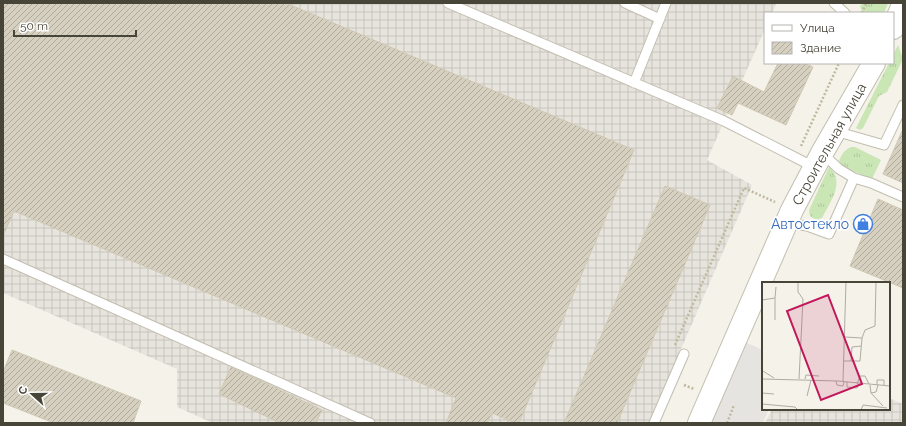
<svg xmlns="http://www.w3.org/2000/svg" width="906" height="426" font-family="Raleway,sans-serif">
<defs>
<pattern id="industrial-grid" width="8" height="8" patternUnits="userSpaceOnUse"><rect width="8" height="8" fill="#e7e4de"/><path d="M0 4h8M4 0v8" fill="none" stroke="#c8c5bf"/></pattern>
<pattern id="grass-tufts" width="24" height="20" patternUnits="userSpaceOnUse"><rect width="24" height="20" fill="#c9e6b4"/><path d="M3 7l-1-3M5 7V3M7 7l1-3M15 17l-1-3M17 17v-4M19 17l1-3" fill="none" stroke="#aec69c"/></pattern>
<pattern id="building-hatch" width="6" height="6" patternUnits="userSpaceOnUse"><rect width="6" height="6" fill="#d5d0bf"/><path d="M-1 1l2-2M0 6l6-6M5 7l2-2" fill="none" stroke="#afaa9c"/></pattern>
</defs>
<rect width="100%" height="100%" fill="#f4f2e9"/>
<!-- industrial -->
<path fill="url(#industrial-grid)" d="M 3,3 L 777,3 L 772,13 L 765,13 L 765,29 L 707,160 L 752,185 L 649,423 L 213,423 L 177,407 L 177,369 L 3,293 Z
M 889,398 L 903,404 L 903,423 L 765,423 L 772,409 L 889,409 Z"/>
<!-- grass -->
<path fill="url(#grass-tufts)" d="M 862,3 L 888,3 L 884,13 L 863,13 L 860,7 Z
M 898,45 L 903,59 L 887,92 L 879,96 L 863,128 L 860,130 L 856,128 L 889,63 L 893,63 L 893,55 Z
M 851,147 L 855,147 L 881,160 L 872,179 L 841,166 L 839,161 C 842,154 844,150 851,147 Z
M 829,167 C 846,182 830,202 822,218 L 816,220 L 810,216 L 809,210 Z"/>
<!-- parking -->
<path fill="#e6e4e1" d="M 736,338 L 763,350 L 763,409 L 769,409 L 763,423 L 699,423 Z"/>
<!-- building -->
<path fill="url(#building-hatch)" stroke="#d0c8b3" d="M 3,3 L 286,3 L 634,150 L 519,423 L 515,423 L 492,413 L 487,423 L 446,423 L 456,398 L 14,211 L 3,236 Z
M 778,63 L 804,63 L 813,67 L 786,125 L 738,103 L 732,115 L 717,108 L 733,76 L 764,92 Z
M 903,129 L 903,183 L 883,174 Z
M 665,186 L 710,205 L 617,423 L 564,423 Z
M 878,199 L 903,210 L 903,288 L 850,266 Z
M 12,350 L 141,401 L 133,423 L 54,423 L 3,403 L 3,372 Z
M 231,367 L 322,410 L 316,423 L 280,423 L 219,394 Z"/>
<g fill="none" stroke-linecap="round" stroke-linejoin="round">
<!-- service casing -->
<g stroke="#c2beaf" stroke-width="11">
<path id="service" d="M 448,3 L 724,121 L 814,167
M 625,3 L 660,19
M 834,3 L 845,13
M 634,83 L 666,3
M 835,131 L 884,145 L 903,105
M 854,178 L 871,183 L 903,197
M 786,223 L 807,226 L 829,234 L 854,178 L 839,169 L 822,153
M 3,259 L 370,423
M 654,423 L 684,354"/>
</g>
<!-- tertiary casing -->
<g stroke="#c2beaf" stroke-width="24">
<path id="tertiary" d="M 893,28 L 903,5
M 699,423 L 792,210 L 822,153 L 874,63"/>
</g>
<!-- path -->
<path stroke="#c0b99e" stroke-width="2.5" stroke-dasharray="2 2" stroke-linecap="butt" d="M 862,13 L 866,3
M 801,146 L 839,63
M 675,345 L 744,188 L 775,202
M 684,385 L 694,389
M 727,423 L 734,405"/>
<!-- service -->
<use href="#service" stroke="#fff" stroke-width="9"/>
<!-- tertiary -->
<use href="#tertiary" stroke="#fff" stroke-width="22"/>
</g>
<!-- icons -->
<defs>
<g id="shop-ring" transform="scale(1)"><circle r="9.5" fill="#fff" stroke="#3f7fe0" stroke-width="1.5"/><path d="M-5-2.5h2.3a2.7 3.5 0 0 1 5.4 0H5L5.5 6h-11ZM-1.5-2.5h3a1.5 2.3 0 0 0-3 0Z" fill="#3f7fe0"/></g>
</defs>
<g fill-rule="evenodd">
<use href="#shop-ring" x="863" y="224"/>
</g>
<g text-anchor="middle" stroke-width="3.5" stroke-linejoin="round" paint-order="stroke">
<!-- street labels -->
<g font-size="14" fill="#474438" stroke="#fff">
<text transform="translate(829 144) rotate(-61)" y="5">Строительная улица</text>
</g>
<!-- shop labels -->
<g font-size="14" fill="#366cbe" stroke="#fff" text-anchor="end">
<text x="849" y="229">Автостекло</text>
</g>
</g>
<!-- overview -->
<g transform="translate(762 282)">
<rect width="128" height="128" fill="#f4f2e9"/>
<path fill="none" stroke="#afaca2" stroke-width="1" d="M 36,0 L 36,10 L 41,17 L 37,97M 0,18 L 13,16 L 14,5M 13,38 L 13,16M 0,54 L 0,97M 83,55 L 100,56 L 103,48 L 113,44 L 114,0M 82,79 L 98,79 L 100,56M 89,79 L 90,65 L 99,64M 1,89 L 12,96M 0,97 L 76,99 L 128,104M 43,97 L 44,93 L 57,94M 74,99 L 75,103 L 81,104 L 82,100M 81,99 L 84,0M 85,100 L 85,105 L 95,106 L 97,102M 95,102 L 98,94 L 103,94 L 107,102M 108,103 L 109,111 L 114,110 L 116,103M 115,103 L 115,98 L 122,98 L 122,103M 0,111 L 12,112M 109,111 L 121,124M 45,114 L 49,98M 0,122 L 33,125 L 36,128M 99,128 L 101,123 L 125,126"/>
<path fill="#c2185b" fill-opacity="0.15" stroke="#c2185b" stroke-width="2" d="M 66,13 L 100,102 L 59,118 L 25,29 Z"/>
<rect width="128" height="128" fill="none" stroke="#474438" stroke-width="2"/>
</g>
<!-- border -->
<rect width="906" height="426" fill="none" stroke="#474438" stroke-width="8"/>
<!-- legend -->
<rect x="764" y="12" width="130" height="52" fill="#ffffff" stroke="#b5b4af"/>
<rect x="772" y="25" width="20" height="6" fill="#ffffff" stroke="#b5b4af"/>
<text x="800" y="32" font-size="12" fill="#474438">Улица</text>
<rect x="772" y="42" width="20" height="12" fill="url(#building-hatch)" stroke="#b5b4af"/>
<text x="800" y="52" font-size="12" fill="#474438">Здание</text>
<!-- north arrow -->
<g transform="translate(32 394) rotate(291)" stroke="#ffffff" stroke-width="3" paint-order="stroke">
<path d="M0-3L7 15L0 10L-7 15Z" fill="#474438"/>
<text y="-6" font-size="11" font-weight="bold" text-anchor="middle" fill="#474438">С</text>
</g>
<!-- scale -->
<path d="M14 30v6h122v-6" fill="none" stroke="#474438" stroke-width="2"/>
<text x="20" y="30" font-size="12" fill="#474438" stroke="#ffffff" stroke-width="3" paint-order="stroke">50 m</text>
</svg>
